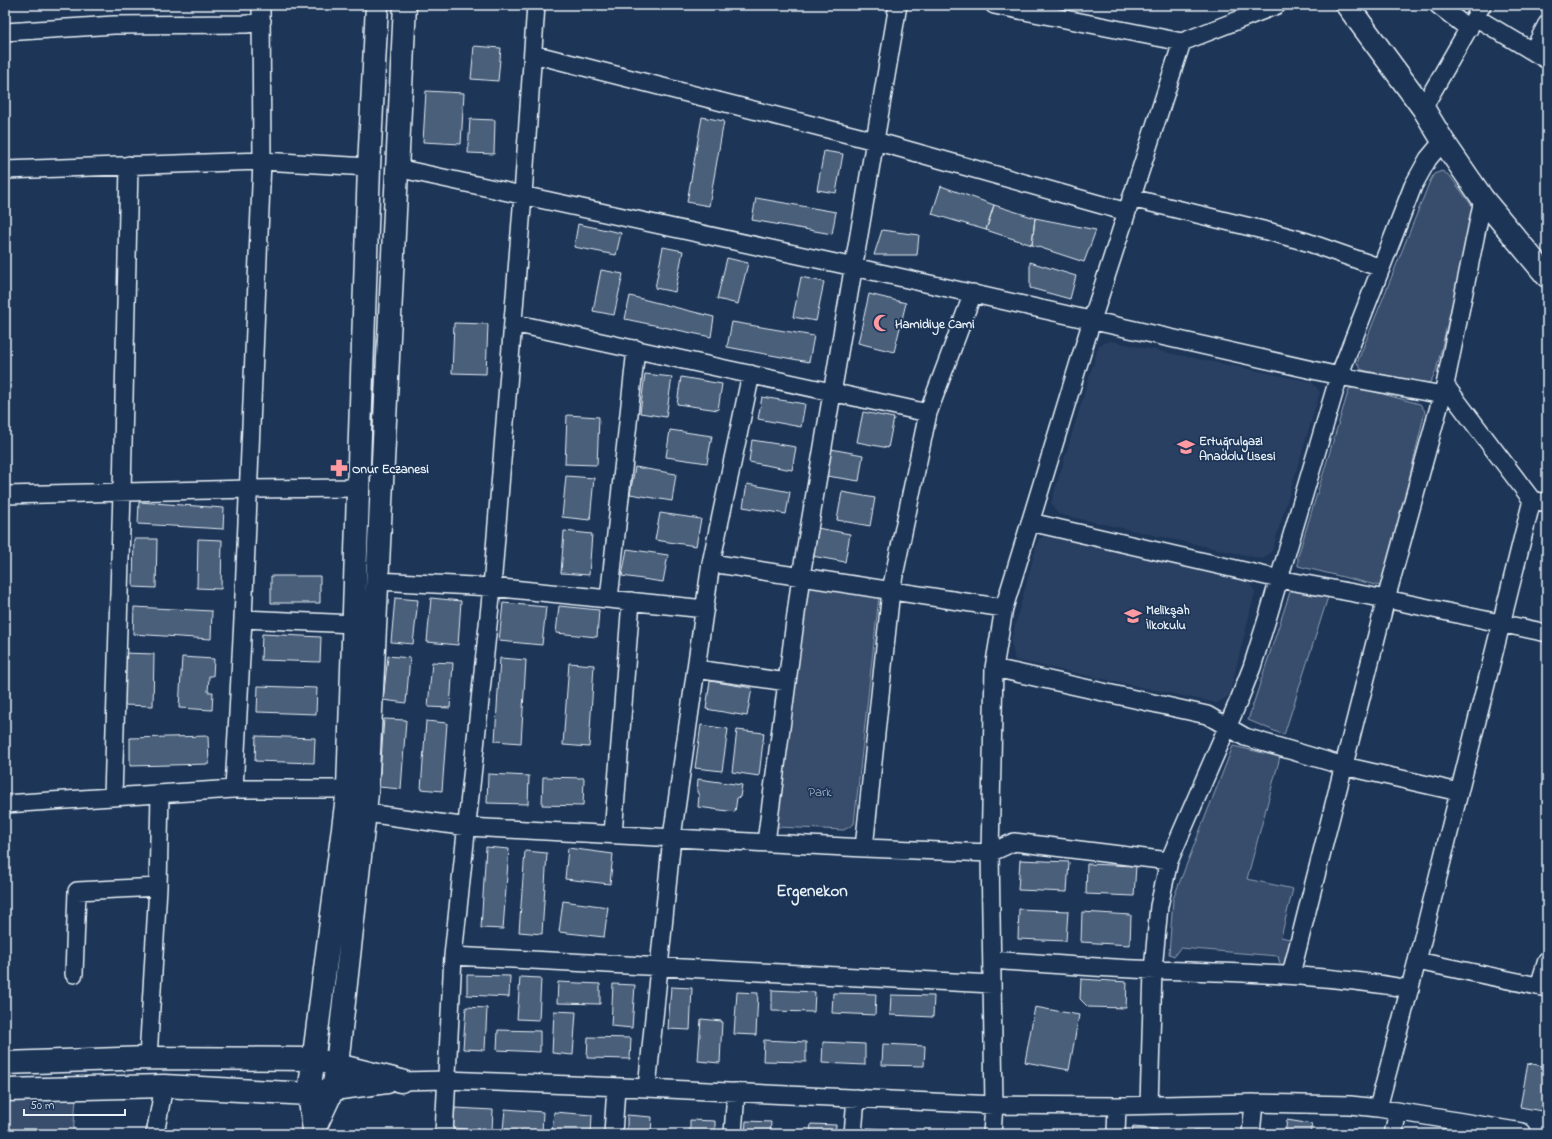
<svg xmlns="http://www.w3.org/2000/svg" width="1552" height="1139" font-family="'Indie Flower',sans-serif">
<rect width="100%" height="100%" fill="#1d3557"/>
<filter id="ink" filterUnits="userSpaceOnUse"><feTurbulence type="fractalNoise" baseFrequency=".025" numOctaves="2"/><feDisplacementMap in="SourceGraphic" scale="8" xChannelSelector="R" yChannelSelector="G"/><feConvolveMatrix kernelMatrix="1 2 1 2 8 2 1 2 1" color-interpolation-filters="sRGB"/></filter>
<g filter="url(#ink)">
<!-- built -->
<path fill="#2a4162" d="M 1110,341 L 1312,382 L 1320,392 L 1272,551 L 1263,559 L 1058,514 L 1051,503 L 1099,345 Z
M 1050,533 L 1247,579 L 1255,592 L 1229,696 L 1216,703 L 1015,660 L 1011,641 L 1038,540 Z"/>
<!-- green -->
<path fill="#374d6c" stroke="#909fb2" d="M 1442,171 L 1450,176 L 1475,210 L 1436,371 L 1431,381 L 1427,384 L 1362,370 L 1357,363 L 1430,181 L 1434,174 Z
M 1356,387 L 1420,404 L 1425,411 L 1384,587 L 1298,566 L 1298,556 L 1349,389 Z
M 807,587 L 879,596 L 854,824 L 844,830 L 777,827 Z
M 1291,589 L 1328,597 L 1284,735 L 1248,720 Z
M 1233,746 L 1280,757 L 1247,879 L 1293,889 L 1281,937 L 1294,940 L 1288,963 L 1280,964 L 1278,956 L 1180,948 L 1174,956 L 1169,954 L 1173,899 Z
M 76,1099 L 73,1134 L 5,1134 L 5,1101 Z"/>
<!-- building -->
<path fill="#495e7a" stroke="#e8f1f8" d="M 473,5 L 504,5 L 504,9 Z
M 474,46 L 501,48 L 498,81 L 471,79 Z
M 426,91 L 464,93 L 461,144 L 423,142 Z
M 702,117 L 724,121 L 709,206 L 687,202 Z
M 470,119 L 495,120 L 494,154 L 468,153 Z
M 824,151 L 843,154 L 836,193 L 817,190 Z
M 941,186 L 994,205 L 986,230 L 932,214 Z
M 756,198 L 836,212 L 832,234 L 752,220 Z
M 994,205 L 1035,218 L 1032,245 L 986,230 Z
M 1035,218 L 1096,230 L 1084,262 L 1032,245 Z
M 578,224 L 621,233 L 616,255 L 574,247 Z
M 882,230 L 919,235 L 917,255 L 874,255 Z
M 663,247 L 683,251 L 675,292 L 655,288 Z
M 727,258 L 748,263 L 738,304 L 717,299 Z
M 1030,262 L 1076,276 L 1070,299 L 1030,288 Z
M 601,270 L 623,274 L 614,315 L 593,311 Z
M 801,277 L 824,282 L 816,321 L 793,317 Z
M 869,294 L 906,303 L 894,352 L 858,343 Z
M 630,296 L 714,317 L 711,337 L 625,319 Z
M 732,322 L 814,336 L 809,362 L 727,347 Z
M 454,323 L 488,324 L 486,374 L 452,373 Z
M 645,374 L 672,377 L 666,417 L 640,413 Z
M 681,377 L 722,384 L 718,410 L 677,404 Z
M 762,397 L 805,404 L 801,427 L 758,419 Z
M 863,412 L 894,418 L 888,448 L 857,442 Z
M 567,415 L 599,417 L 597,465 L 565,464 Z
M 670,430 L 712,436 L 707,463 L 666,457 Z
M 752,440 L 796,447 L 792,470 L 749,462 Z
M 831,449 L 863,455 L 859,481 L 827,476 Z
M 635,467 L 676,474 L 672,501 L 630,494 Z
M 566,476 L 594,478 L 590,520 L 562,517 Z
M 747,484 L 790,492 L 786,514 L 743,507 Z
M 842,492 L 875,498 L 870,526 L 837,520 Z
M 139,502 L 224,508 L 223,529 L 138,524 Z
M 660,513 L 701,519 L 696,546 L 655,540 Z
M 817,528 L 850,534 L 845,562 L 812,556 Z
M 564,531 L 592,534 L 589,575 L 561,573 Z
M 134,539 L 157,539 L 156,588 L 133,587 Z
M 198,539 L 222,540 L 221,589 L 197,588 Z
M 627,549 L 668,555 L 663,582 L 622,576 Z
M 271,576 L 320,576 L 320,603 L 271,603 Z
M 395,598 L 418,600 L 413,644 L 391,642 Z
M 431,598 L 461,601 L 458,645 L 427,642 Z
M 503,603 L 546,607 L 542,645 L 499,641 Z
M 559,606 L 599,610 L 597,637 L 556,633 Z
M 134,607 L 212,611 L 211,639 L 133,634 Z
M 262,634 L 321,637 L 320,662 L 261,660 Z
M 124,653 L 154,654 L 153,706 L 123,705 Z
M 388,656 L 410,658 L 406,703 L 383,700 Z
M 182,657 L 214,659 L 213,676 L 209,676 L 208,692 L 213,692 L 212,710 L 179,708 Z
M 500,658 L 526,660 L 521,743 L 495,741 Z
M 432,662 L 453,663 L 450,708 L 428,707 Z
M 569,663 L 594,665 L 589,747 L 563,745 Z
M 710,681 L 752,688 L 747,716 L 706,709 Z
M 258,686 L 317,688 L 316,714 L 257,712 Z
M 384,719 L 406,720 L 401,789 L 379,787 Z
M 426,721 L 447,723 L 442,791 L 421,789 Z
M 701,725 L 728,729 L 722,771 L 695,768 Z
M 737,730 L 764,733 L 759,776 L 732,772 Z
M 208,736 L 209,764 L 130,766 L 130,738 Z
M 256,736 L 315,738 L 314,763 L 255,761 Z
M 488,774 L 529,776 L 528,804 L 487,803 Z
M 543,777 L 584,778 L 583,806 L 542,805 Z
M 698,779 L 742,785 L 740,797 L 737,798 L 735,812 L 698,807 L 699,795 L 697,792 Z
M 486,847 L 509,849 L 503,929 L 481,928 Z
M 568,848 L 613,854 L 610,884 L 565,879 Z
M 525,851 L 547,853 L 542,934 L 519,932 Z
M 1020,860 L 1069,862 L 1067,892 L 1018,890 Z
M 1087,864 L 1136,866 L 1134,896 L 1086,894 Z
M 563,901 L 608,907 L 604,937 L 559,932 Z
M 1019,909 L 1068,911 L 1066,941 L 1018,939 Z
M 1082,912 L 1131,915 L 1130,945 L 1081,942 Z
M 467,975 L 510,976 L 509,997 L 467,995 Z
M 520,977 L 541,978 L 539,1020 L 517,1019 Z
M 1081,979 L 1127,982 L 1126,1008 L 1088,1007 L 1080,999 Z
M 558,982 L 600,984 L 600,1004 L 557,1003 Z
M 613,984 L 635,985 L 632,1028 L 611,1026 Z
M 671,987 L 692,988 L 690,1030 L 668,1029 Z
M 772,990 L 815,992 L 814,1012 L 772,1011 Z
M 737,992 L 758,993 L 756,1035 L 734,1034 Z
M 833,993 L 876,994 L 875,1015 L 832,1013 Z
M 891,995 L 934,996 L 933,1017 L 890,1015 Z
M 466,1007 L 487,1008 L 485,1050 L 463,1049 Z
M 1035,1007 L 1079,1015 L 1069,1070 L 1025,1062 Z
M 554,1011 L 576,1012 L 573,1055 L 552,1053 Z
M 701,1019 L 722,1021 L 720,1063 L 698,1061 Z
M 498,1030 L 540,1031 L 540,1052 L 497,1050 Z
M 588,1037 L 631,1038 L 630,1059 L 587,1058 Z
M 764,1040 L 806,1042 L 806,1062 L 763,1061 Z
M 823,1042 L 865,1044 L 865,1065 L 822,1063 Z
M 883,1044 L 925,1046 L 924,1066 L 882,1065 Z
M 1528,1063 L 1547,1067 L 1547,1112 L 1520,1107 Z
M 455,1108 L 493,1110 L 492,1131 L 453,1128 Z
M 505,1109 L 543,1112 L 542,1133 L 503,1130 Z
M 554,1112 L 592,1115 L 591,1134 L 552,1133 Z
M 627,1115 L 652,1117 L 651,1134 L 627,1134 Z
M 690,1120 L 715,1121 L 715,1134 L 690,1134 Z
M 1287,1120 L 1312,1124 L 1310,1134 L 1285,1134 Z
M 746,1121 L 771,1122 L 770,1134 L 745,1134 Z
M 811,1124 L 836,1125 L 835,1134 L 810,1134 Z
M 1133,1127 L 1157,1129 L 1157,1134 L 1132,1134 Z
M 867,1128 L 892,1129 L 892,1134 L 867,1134 Z
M 1347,1129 L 1372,1133 L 1371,1134 L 1346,1134 Z
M 1194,1130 L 1219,1131 L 1219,1134 L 1194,1134 Z
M 931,1131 L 956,1132 L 956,1134 L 931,1134 Z
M 1014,1132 L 1038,1133 L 1038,1134 L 1014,1134 Z"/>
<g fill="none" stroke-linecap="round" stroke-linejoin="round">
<!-- minor casing -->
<g stroke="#e8f1f8" stroke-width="20">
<path id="minor" d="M 994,5 L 1182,42 L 1277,5
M 1438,5 L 1469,29
M 1475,17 L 1547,60
M 5,32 L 114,25 L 247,24 L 262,21
M 1533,51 L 1547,24
M 533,54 L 875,141 L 1127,212
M 1423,108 L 1482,5
M 397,168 L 854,267 L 1339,376 L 1443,395
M 5,170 L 262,161 L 369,167
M 1131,198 L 1267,231 L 1307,242 L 1381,268
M 513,323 L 928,413
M 1445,385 L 1532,500 L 1547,503
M 5,495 L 249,489 L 358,488
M 1030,522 L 1279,579 L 1386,599 L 1547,633
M 711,563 L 1004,608
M 377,581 L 492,587 L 705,609
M 609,599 L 636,349
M 243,619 L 354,624
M 994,668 L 1207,715 L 1245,737 L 1344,766 L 1459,792
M 696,669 L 787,682
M 234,789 L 243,619 L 262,161 L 261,5
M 113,797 L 122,492 L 129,165
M 5,804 L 234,789 L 348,789 L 359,792
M 352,811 L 468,827 L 864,848 L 990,853 L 1014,842 L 1169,861
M 613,834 L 631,601
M 766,842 L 801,576 L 898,5
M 864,848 L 891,590 L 928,413 L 973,293
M 453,956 L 992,984
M 992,960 C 1046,964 1101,968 1156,970 C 1241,973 1326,974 1410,989
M 1417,961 L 1547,988
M 74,974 L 77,891 L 158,887
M 1291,974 L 1386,599 L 1445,385 L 1483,199
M 1539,986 L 1547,960
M 148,1058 L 158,887 L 160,794
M 401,1081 L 446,1080 L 647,1088 L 994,1105 L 1117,1106 L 1254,1103 L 1350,1105 L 1378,1108 L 1522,1132 L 1521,1134
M 647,1088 L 672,837 L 711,563 L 751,374
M 1149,1105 L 1153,970 L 1159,906 L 1169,861 L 1239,700 L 1252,667 L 1268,616 L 1339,376 L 1413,186 L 1428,159 L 1443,141
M 1378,1108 L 1417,961 L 1532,500
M 155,1134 L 164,1086
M 444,1134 L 453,956 L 492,587 L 523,195 L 536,5
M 613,1134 L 616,1087
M 733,1134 L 736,1092
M 853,1134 L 856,1098
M 992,1134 L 994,1105 L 990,853 L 994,668 L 1004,608 L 1092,320 L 1182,42
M 1116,1134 L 1117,1106
M 1251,1134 L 1254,1103
M 1393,1134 L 1398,1112"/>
</g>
<!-- major casing -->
<g stroke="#e8f1f8" stroke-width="25">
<path id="major" d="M 1347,5 L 1423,108 L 1443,141 L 1483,199 L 1547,276
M 5,1063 L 148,1058 L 313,1059 L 401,1081
M 5,1090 L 164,1086 L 309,1094 L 333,1089 L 387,1082
M 314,1130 L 333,1089 L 337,1065 L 367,793 L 405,5
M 314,1130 L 309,1094 L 348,789 L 369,167 L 377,5"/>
</g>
<!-- minor -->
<use href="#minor" stroke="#1d3557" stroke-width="17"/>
<!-- major -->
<use href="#major" stroke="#1d3557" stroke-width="22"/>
</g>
</g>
<!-- icons -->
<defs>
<g id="mosque-bare" transform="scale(1.38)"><path d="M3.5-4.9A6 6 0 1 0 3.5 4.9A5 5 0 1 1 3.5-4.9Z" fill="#ff9aa2" stroke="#1d3557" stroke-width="2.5" paint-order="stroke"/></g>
<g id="school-bare" transform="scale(1.38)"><path d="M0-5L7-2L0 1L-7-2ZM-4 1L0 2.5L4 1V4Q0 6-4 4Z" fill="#ff9aa2" stroke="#1d3557" stroke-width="2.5" paint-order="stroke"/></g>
<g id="pharmacy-bare" transform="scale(1.38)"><path d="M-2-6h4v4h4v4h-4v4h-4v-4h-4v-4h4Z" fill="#ff9aa2" stroke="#1d3557" stroke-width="2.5" paint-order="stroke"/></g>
</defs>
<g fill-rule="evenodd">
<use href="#mosque-bare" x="882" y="323"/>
<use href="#school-bare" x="1186" y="447"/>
<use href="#pharmacy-bare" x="339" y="468"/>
<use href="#school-bare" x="1133" y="616"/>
</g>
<g text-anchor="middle" stroke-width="3.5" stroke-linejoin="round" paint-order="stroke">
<!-- poi labels -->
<g font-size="13" font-weight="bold" fill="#e8f1f8" stroke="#1d3557" text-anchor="start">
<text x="895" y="328">Hamidiye Cami</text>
<text x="1199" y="445">Ertuğrulgazi<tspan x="1199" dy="15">Anadolu Lisesi</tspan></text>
<text x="352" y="473">Onur Eczanesi</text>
<text x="1146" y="614">Melikşah<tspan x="1146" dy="15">İlkokulu</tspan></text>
</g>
<!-- park labels -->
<g font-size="13" fill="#b3c0ce" stroke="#1d3557">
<text x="820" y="796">Park</text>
</g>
<!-- district labels -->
<g font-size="17" font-weight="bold" fill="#e8f1f8" stroke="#1d3557">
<text x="812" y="896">Ergenekon</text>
</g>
</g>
<!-- margin -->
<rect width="1552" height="1139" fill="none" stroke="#1d3557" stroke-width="20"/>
<rect x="10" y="10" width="1532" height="1119" fill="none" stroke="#e8f1f8" stroke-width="1.5" filter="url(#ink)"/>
<!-- scale -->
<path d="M24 1109v6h101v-6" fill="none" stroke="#e8f1f8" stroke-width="2"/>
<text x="30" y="1109" font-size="12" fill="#e8f1f8" stroke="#1d3557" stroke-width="3" paint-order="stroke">50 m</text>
</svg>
